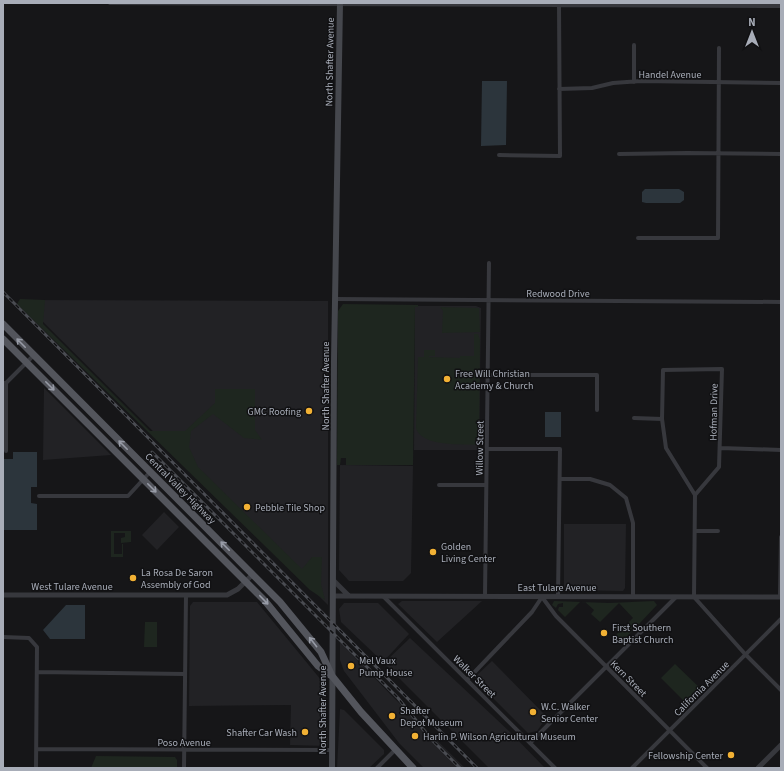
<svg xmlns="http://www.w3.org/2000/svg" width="784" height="771" font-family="'Source Sans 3',sans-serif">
<rect width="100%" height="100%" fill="#161618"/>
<!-- built -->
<path fill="#222225" d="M 21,300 L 328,301 L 328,605 Z
M 415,306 L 476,306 L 481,308 L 479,450 L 414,450 Z
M 44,388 L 111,455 L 43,460 Z
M 340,465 L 413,466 L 411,573 L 403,581 L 349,581 L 339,570 Z
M 164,512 L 179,527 L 157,550 L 142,535 Z
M 564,524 L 626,524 L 625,588 L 623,591 L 567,590 L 564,589 Z
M 402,601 L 482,601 L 437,642 L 398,604 Z
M 193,602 L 257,602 L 326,686 L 328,746 L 290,745 L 291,705 L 189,706 L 190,606 Z
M 344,603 L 378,603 L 409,634 L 383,662 L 341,622 L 339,609 Z
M 410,638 L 512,734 L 545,768 L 489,768 L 384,663 Z
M 340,642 L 392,696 L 465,768 L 424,768 L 399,743 L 344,671 L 340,660 Z
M 492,661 L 547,717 L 537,731 L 528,733 L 476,681 L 476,676 Z
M 340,709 L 344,710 L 384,750 L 384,754 L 369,768 L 337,768 Z"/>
<!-- green -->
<path fill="#1e261f" d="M 20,299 L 45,300 L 43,324 L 150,431 L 185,431 L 215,403 L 215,389 L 255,389 L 255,430 L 262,440 L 244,438 L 213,414 L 191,431 L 189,447 L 198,467 L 302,569 L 312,557 L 322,557 L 321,584 L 325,600 L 310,590 L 17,304 Z
M 343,304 L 418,305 L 418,307 L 415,307 L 413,465 L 346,465 L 346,458 L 341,458 L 340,465 L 337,465 L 338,311 Z
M 440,307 L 479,308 L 480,332 L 442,333 L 443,311 Z
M 474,334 L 478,334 L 480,340 L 479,445 C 463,444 421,447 416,428 L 418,357 L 424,357 L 424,350 L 435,350 L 435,356 L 429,356 L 429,357 L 460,358 L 460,356 L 474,356 Z
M 111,531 L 131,531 L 131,542 L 121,543 L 121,538 L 125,537 L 125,533 L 114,533 L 114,554 L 122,554 L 122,544 L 123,544 L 123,557 L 111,557 Z
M 554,601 L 609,603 L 654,601 L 657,605 L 621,643 L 614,637 L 633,618 L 619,603 L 600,622 L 591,614 L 594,610 L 585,602 L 580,602 L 565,617 L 558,610 L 559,607 L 563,607 L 563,603 L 558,604 L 556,608 L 552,605 Z
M 145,622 L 157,622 L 157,647 L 144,647 Z
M 675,664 L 701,689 L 686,703 L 661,678 Z
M 96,756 L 175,757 L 177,760 L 177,768 L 91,768 Z"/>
<!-- water -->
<path fill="#2c353c" d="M 482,81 L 507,81 L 506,145 L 481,146 Z
M 645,189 L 679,189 L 684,192 L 684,200 L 680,203 L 646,203 L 642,202 L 642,192 Z
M 545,412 L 561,412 L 561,437 L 545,437 Z
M 13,452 L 37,452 L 37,487 L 31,487 L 31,503 L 37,504 L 37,530 L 3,530 L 3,459 L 13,459 Z
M 66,605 L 85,605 L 85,639 L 50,639 L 43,630 Z"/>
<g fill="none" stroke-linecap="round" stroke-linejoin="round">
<!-- minor -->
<path stroke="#37383d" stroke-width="4" d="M 110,3 L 781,6
M 634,45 L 634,82
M 559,89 L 592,88 L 613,83 L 641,81 L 781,83
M 619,154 L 687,153 L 781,154
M 499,155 L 560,156 L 559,6
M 638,238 L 718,238 L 719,48
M 335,299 L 781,302
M 487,375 L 597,375 L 597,410
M 3,383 L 6,383 L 34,355
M 634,418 L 662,419
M 721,448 L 781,450
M 487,449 L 560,449 L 558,596
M 6,451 L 6,383
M 560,479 L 590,479 L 610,485 L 626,498 L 633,523 L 633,597
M 439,485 L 486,485
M 695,495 L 666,448 L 662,419 L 663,370 L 722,369 L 719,467 L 695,495 L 694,597 L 745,654 L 781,690
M 39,496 L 128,496 L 150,472
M 695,531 L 718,531
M 383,596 L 555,768
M 485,596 L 489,263
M 780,597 L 781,537
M 3,637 L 29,638 L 37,647 L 36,768
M 37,672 L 185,674
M 467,680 L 532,612 L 542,597 L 556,616 L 707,768
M 530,743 L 676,597
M 37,749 L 332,750
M 184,768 L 186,595
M 377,768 L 395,750
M 632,768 L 781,619"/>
<!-- tertiary -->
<path stroke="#37383d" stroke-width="5" d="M 333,580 L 349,596
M 3,595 L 227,595 L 238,589 L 253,574
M 333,596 L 781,597
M 758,768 L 781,745"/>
<!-- secondary -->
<path stroke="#45474d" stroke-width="6" d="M 332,768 L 334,361 L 340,3"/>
<!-- primary -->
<path stroke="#53555c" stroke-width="7" d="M 3,324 L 280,602 L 321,652 L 332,676 L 361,712 L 413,768
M 3,339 L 265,601 L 318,666 L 330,675"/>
<!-- rail casing -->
<g stroke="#4a4c52" stroke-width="3">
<path id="rail" d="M 3,292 L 477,768
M 152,452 L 398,698 L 431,739 L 460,768"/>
</g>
<!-- rail -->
<use href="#rail" stroke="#111113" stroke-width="1.5" stroke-dasharray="4.5" stroke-linecap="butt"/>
</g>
<!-- one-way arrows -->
<defs><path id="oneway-shaft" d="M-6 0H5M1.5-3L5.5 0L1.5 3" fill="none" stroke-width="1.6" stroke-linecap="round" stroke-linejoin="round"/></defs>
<g stroke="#979ba6">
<use href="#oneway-shaft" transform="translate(21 343) rotate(-135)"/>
<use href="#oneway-shaft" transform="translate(50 386) rotate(45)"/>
<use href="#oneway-shaft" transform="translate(123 445) rotate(-135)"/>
<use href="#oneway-shaft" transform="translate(152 488) rotate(45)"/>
<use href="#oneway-shaft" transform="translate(225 546) rotate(-135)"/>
<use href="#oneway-shaft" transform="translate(264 600) rotate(46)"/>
<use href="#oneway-shaft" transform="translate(313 642) rotate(-128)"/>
</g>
<!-- markers -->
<g fill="#f2b134" stroke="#111113" stroke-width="1.5">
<circle cx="447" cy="379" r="4"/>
<circle cx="309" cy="411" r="4"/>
<circle cx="247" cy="507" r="4"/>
<circle cx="433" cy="552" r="4"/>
<circle cx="133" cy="578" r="4"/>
<circle cx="604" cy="633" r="4"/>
<circle cx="351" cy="666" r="4"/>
<circle cx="533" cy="712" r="4"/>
<circle cx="392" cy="716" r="4"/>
<circle cx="305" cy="732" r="4"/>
<circle cx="415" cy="736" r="4"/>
<circle cx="731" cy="755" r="4"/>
</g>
<g text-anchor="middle" stroke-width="3" stroke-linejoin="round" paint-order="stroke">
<!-- street labels -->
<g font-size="10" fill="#a8adb8" stroke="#111113">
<text transform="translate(329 62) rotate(-89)" y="4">North Shafter Avenue</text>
<text x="670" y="78">Handel Avenue</text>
<text x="558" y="297">Redwood Drive</text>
<text transform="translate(325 386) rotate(-90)" y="4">North Shafter Avenue</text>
<text transform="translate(713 412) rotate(-89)" y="4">Hofman Drive</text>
<text transform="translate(479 448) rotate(-89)" y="4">Willow Street</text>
<text transform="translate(181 488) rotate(45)" y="4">Central Valley Highway</text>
<text x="72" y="590">West Tulare Avenue</text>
<text x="557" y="591">East Tulare Avenue</text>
<text transform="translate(475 676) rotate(45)" y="4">Walker Street</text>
<text transform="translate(629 678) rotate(45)" y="4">Kern Street</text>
<text transform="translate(701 688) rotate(-45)" y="4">California Avenue</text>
<text transform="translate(322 710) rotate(-90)" y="4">North Shafter Avenue</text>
<text x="184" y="746">Poso Avenue</text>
</g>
<!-- poi labels -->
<g font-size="10" fill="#a8adb8" stroke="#111113" text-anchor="start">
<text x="455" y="377">Free Will Christian<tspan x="455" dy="12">Academy &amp; Church</tspan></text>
<text x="301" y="415" text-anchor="end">GMC Roofing</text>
<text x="255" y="511">Pebble Tile Shop</text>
<text x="441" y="550">Golden<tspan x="441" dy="12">Living Center</tspan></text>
<text x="141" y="576">La Rosa De Saron<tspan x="141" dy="12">Assembly of God</tspan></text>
<text x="612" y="631">First Southern<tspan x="612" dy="12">Baptist Church</tspan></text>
<text x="359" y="664">Mel Vaux<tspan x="359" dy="12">Pump House</tspan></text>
<text x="541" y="710">W.C. Walker<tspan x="541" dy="12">Senior Center</tspan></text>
<text x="400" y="714">Shafter<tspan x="400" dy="12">Depot Museum</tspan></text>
<text x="297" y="736" text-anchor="end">Shafter Car Wash</text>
<text x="423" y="740">Harlin P. Wilson Agricultural Museum</text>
<text x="723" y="759" text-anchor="end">Fellowship Center</text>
</g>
</g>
<!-- border -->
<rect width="784" height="771" fill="none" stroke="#a8adb8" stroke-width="8"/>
<!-- north arrow -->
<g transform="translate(752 32)" stroke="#111113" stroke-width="3" paint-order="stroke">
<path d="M0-3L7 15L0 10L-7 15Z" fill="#a8adb8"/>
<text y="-6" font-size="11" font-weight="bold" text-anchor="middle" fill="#a8adb8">N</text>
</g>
</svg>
